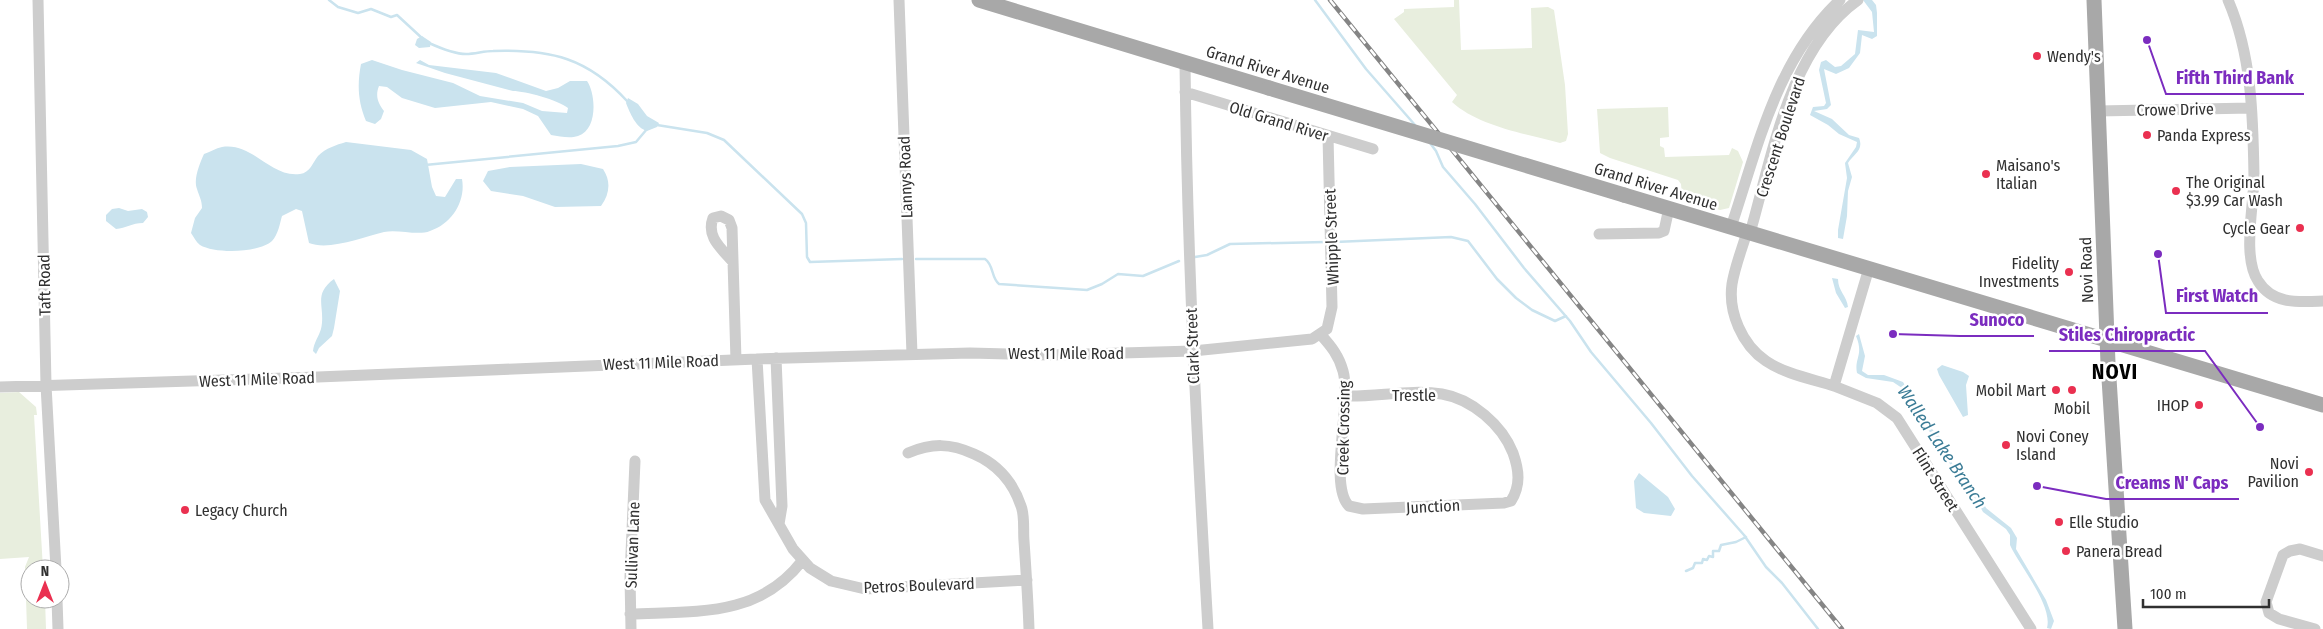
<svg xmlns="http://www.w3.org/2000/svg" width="2323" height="629" font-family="'Fira Sans Condensed',sans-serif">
<rect width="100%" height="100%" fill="#fff"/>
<!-- green -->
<path fill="#e8eede" d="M 1454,0 L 1459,0 L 1461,50 L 1532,48 L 1531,8 L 1548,7 L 1554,10 L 1565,85 L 1568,134 L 1566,141 L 1560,143 C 1526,134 1478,126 1452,102 L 1457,95 L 1394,19 L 1404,12 L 1404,9 L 1454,7 Z
M 1668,107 L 1669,137 L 1660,138 L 1660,146 L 1664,148 L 1665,157 L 1729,155 L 1732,148 L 1738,151 L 1743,162 L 1729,208 L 1720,210 L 1685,200 L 1682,196 L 1681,184 L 1678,180 L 1610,158 L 1600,153 L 1597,109 Z
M 19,392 L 36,407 L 37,415 L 34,415 L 43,569 L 30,569 L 30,599 L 45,599 L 46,629 L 27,629 L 25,567 L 29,557 L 0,559 L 0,393 Z"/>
<!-- water -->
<path fill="#cae3ee" d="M 1863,0 L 1872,0 L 1876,5 L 1877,13 L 1877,36 L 1872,39 L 1862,35 L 1860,53 L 1849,68 L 1836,74 L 1824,69 L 1831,105 L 1827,109 L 1814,111 L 1832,119 L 1849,135 L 1859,138 C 1864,150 1854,154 1848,163 L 1852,177 L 1848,191 L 1847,216 L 1843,239 L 1838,238 L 1838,230 L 1847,178 L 1845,163 L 1856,147 L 1857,142 L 1839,134 L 1828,125 L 1810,115 L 1813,107 L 1824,106 L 1826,103 L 1819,70 L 1821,62 L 1826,60 L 1835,67 L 1841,66 L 1855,54 L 1858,30 L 1874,32 L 1872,12 Z
M 422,36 L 431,42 L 430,47 L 419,48 L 415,45 L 417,39 Z
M 372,60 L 402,70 L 453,83 L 480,96 L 523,103 L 542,111 L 567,113 L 568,108 C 558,100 525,91 513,91 L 445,73 L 416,63 L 420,60 L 429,65 L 496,73 L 546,91 L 558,88 L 570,81 L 587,81 C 596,94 598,130 578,136 C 569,139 560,136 551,135 L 538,116 L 523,109 L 491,102 L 435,108 L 402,98 L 387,87 L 379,86 C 375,96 378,103 384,111 L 381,119 L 375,124 L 366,121 C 358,102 357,85 361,64 Z
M 628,98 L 638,104 L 647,116 L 659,123 L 657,127 L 647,131 C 636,128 630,113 626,103 Z
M 346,142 L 411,150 L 427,159 L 432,187 L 436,196 L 445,197 L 456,179 L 462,179 C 466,201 452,224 430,231 C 418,236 398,229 384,232 C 363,237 329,251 309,243 L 302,211 L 296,209 L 282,216 C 280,223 278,235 272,241 C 259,253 215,254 200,245 C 196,242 194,237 191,233 L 195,218 L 202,208 C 202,200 199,196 197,189 C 193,179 200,163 204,154 C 210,152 216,148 222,147 C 253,142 270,178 300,174 C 310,173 313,162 318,156 C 326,148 336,145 346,142 Z
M 581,164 L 603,169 C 611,181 610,194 601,206 L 555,207 L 523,196 L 491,191 L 483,181 L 488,171 L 510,167 Z
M 119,208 L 128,211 L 142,209 L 147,212 L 148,217 L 143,223 C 132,223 126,228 116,229 L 106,221 L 106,215 L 112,209 Z
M 1832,278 L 1838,279 C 1838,291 1847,296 1848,307 L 1845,308 L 1836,293 Z
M 334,279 L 340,291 L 334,328 L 332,336 L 319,348 L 316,354 L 313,351 C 314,342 319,336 321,329 C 326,307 312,295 334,279 Z
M 1859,334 L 1865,356 L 1862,371 L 1868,375 L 1884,375 L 1903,382 L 1931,428 L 1941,438 L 1944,449 L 1962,480 L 1980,496 L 1986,508 L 2011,528 L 2017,538 L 2016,549 L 2046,600 L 2054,621 L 2051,629 L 2047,628 C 2053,605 2020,567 2010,545 L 2010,535 L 2006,529 L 1983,512 L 1976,499 L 1963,489 L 1937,439 L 1923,425 L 1902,388 L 1893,382 L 1866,378 L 1857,373 C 1854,358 1864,355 1856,336 Z
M 1942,365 L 1963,372 L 1969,376 L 1966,385 L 1968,415 L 1963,417 L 1939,375 L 1937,369 Z
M 1639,473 L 1668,497 L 1675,509 L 1671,516 L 1644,513 L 1636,508 L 1634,481 Z"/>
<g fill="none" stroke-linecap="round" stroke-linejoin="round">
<!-- stream -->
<path stroke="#cae3ee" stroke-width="2.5" d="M 329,0 L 338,7 L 358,13 L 371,9 L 391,17 L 397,15 L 423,39
M 1315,0 L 1366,69 L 1415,125
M 429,43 C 440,48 455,54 466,54 C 475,54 484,51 493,51 C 551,49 588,58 628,102
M 657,125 L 707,133 L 724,140 L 802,214 L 806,223 L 807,257 L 810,262 L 902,259
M 1430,143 L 1436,151 L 1443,167 L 1475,204 L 1524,268 L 1570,321 L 1591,352 L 1651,423 L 1692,476 L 1744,535 L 1766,567 L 1782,583 L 1818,629
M 425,165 L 618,146 L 636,142 L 647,129
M 1335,242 L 1451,237 L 1468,241 L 1497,279 L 1516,298 L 1532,310 L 1555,321 L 1566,316
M 1195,257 L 1207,255 L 1230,244 L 1325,242
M 916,259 L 985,259 C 994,265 991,278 999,284 L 1087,290 L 1102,284 L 1118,274 L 1143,276 L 1179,261
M 1686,571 L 1693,568 L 1695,563 L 1702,563 L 1703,559 L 1707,560 L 1709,556 L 1713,557 L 1713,551 L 1719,551 L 1721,545 L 1736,542 L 1746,537"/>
<!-- minor -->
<path stroke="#cdcdcd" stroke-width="11" d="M 38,0 L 46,385 L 56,569
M 899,0 L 912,354
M 2228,0 C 2252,55 2253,117 2254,176 C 2254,205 2242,257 2258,281 C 2273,305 2299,302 2323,301
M 1185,63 C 1187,252 1197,440 1208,629
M 1185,92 L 1373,149
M 2098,111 L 2251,108
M 1731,227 C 1758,147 1776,60 1840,0
M 1747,232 C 1742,249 1735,266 1732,284 C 1728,312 1742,345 1766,361 C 1785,374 1812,379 1834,386
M 1750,233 C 1772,157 1789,49 1858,0
M 1599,234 L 1659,233 L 1664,231 L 1669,208
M 733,262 C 721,248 706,237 713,218 L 721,216 L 729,220 L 732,228 L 736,360
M 1869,268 L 1834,386 L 1877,403 L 1897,418 L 2031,629
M 1321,335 C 1331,346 1339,356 1343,371 C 1352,403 1328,485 1349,506 L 1363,509 L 1504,503 L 1511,501 C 1521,485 1519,470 1513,453 C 1502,425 1472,399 1442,394 C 1411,389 1377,397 1346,396
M 776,358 L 782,506 L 779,524
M 757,359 L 765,500 L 793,549 L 810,568 L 831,581 L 865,589 L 1027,580
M 0,387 L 318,377 L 757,359 L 970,353 L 1051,355 L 1193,351 L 1312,339 L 1327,329 L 1332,307 L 1328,136
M 908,453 C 932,443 950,443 974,454 C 997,464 1013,482 1021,506 C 1025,516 1023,530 1024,541 C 1026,570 1028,600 1029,629
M 57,599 L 58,629
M 630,614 C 695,611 758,618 802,561
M 631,629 L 630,577 L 635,461
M 2315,629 L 2279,619 L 2269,613 L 2266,602 L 2283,555 L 2290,551 L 2300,549 L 2323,556"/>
<!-- major -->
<path stroke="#a8a8a8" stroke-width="15" d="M 979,0 L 1269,88
M 2094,0 L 2108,363 L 2125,629
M 1624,195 L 2323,405"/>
<!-- rail casing -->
<g stroke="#858585" stroke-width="4.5">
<path id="rail" d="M 1330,0 L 1842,629"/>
</g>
<!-- rail -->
<use href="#rail" stroke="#fff" stroke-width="2.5" stroke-dasharray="8" stroke-linecap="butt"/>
<!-- major-bridge -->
<path stroke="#a8a8a8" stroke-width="15" d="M 1269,88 L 1624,195"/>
</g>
<!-- markers -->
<g fill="#ea3050" stroke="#fff" stroke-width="2">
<circle cx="2037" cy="56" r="5"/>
<circle cx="2147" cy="135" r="5"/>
<circle cx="1986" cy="174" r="5"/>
<circle cx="2176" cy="191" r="5"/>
<circle cx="2300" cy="228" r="5"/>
<circle cx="2069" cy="272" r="5"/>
<circle cx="2056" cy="390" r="5"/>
<circle cx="2072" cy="390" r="5"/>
<circle cx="2199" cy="405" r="5"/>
<circle cx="2006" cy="445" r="5"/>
<circle cx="2309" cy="472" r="5"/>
<circle cx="185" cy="510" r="5"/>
<circle cx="2059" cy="522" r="5"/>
<circle cx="2066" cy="551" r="5"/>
</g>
<g text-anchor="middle" stroke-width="5" stroke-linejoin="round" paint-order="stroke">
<!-- poi labels -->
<g font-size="16" fill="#303030" stroke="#fff" text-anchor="start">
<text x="2047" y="62">Wendy's</text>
<text x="2157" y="141">Panda Express</text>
<text x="1996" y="171">Maisano's<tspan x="1996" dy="18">Italian</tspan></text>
<text x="2186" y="188">The Original<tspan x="2186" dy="18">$3.99 Car Wash</tspan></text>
<text x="2290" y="234" text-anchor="end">Cycle Gear</text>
<text x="2059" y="269" text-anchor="end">Fidelity<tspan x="2059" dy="18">Investments</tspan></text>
<text x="2046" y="396" text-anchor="end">Mobil Mart</text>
<text x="2189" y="411" text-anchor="end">IHOP</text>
<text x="2072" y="414" text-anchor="middle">Mobil</text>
<text x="2016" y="442">Novi Coney<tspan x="2016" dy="18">Island</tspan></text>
<text x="2299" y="469" text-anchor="end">Novi<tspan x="2299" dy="18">Pavilion</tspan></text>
<text x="195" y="516">Legacy Church</text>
<text x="2069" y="528">Elle Studio</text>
<text x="2076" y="557">Panera Bread</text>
</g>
<!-- street labels -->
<g font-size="16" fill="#303030" stroke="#fff">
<text transform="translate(1268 69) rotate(17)" y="6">Grand River Avenue</text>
<text transform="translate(2175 109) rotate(-1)" y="6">Crowe Drive</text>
<text transform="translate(1279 121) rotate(17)" y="6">Old Grand River</text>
<text transform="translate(1780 137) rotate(-72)" y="6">Crescent Boulevard</text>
<text transform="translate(905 177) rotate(-92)" y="6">Lannys Road</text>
<text transform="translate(1656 186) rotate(17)" y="6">Grand River Avenue</text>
<text transform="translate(1331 237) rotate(-92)" y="6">Whipple Street</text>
<text transform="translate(2086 270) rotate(-92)" y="6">Novi Road</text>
<text transform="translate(44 285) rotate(-91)" y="6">Taft Road</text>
<text transform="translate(1192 346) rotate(-92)" y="6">Clark Street</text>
<text x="1066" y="359">West 11 Mile Road</text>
<text transform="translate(661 362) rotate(-2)" y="6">West 11 Mile Road</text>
<text transform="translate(257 379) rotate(-2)" y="6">West 11 Mile Road</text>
<text x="1414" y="401">Trestle</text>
<text transform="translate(1343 428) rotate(-89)" y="6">Creek Crossing</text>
<text transform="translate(1936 479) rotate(58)" y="6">Flint Street</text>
<text transform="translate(1433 506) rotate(-3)" y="6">Junction</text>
<text transform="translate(632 545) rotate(-88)" y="6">Sullivan Lane</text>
<text transform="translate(919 585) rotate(-2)" y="6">Petros Boulevard</text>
</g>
<!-- water labels -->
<g font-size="18" font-style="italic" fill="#3b7c96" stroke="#fff">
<text transform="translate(1942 447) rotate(56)" y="6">Walled Lake Branch</text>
</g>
<!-- district labels -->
<g font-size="21" font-weight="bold" letter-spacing="1" fill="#000" stroke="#fff">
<text x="2115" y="379">NOVI</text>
</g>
</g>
<!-- callouts -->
<path fill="none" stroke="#7b2cbf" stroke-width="2" d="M2147 40L2166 94H2304M2158 254L2166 313H2268M1893 334L1960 336H2034M2260 427L2205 351H2049M2037 486L2106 499H2239"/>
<g fill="#7b2cbf" stroke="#fff" stroke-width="2">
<circle cx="2147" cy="40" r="5"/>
<circle cx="2158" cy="254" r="5"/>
<circle cx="1893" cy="334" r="5"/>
<circle cx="2260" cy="427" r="5"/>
<circle cx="2037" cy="486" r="5"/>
</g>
<g font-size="18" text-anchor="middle" font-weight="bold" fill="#7b2cbf" stroke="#fff" stroke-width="5" stroke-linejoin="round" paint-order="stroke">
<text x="2235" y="84">Fifth Third Bank</text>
<text x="2217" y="302">First Watch</text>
<text x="1997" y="326">Sunoco</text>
<text x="2127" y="341">Stiles Chiropractic</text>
<text x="2172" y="489">Creams N' Caps</text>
</g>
<!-- north arrow -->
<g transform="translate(45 584)"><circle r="24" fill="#ffffff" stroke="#acacac"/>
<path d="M0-4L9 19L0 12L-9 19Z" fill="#ea3050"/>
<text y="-8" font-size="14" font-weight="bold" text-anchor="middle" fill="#303030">N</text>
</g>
<!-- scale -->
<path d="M2143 599v8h126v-8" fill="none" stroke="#303030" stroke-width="2.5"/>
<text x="2150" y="599" font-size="15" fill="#303030" stroke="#ffffff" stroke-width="4" paint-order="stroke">100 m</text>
</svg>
